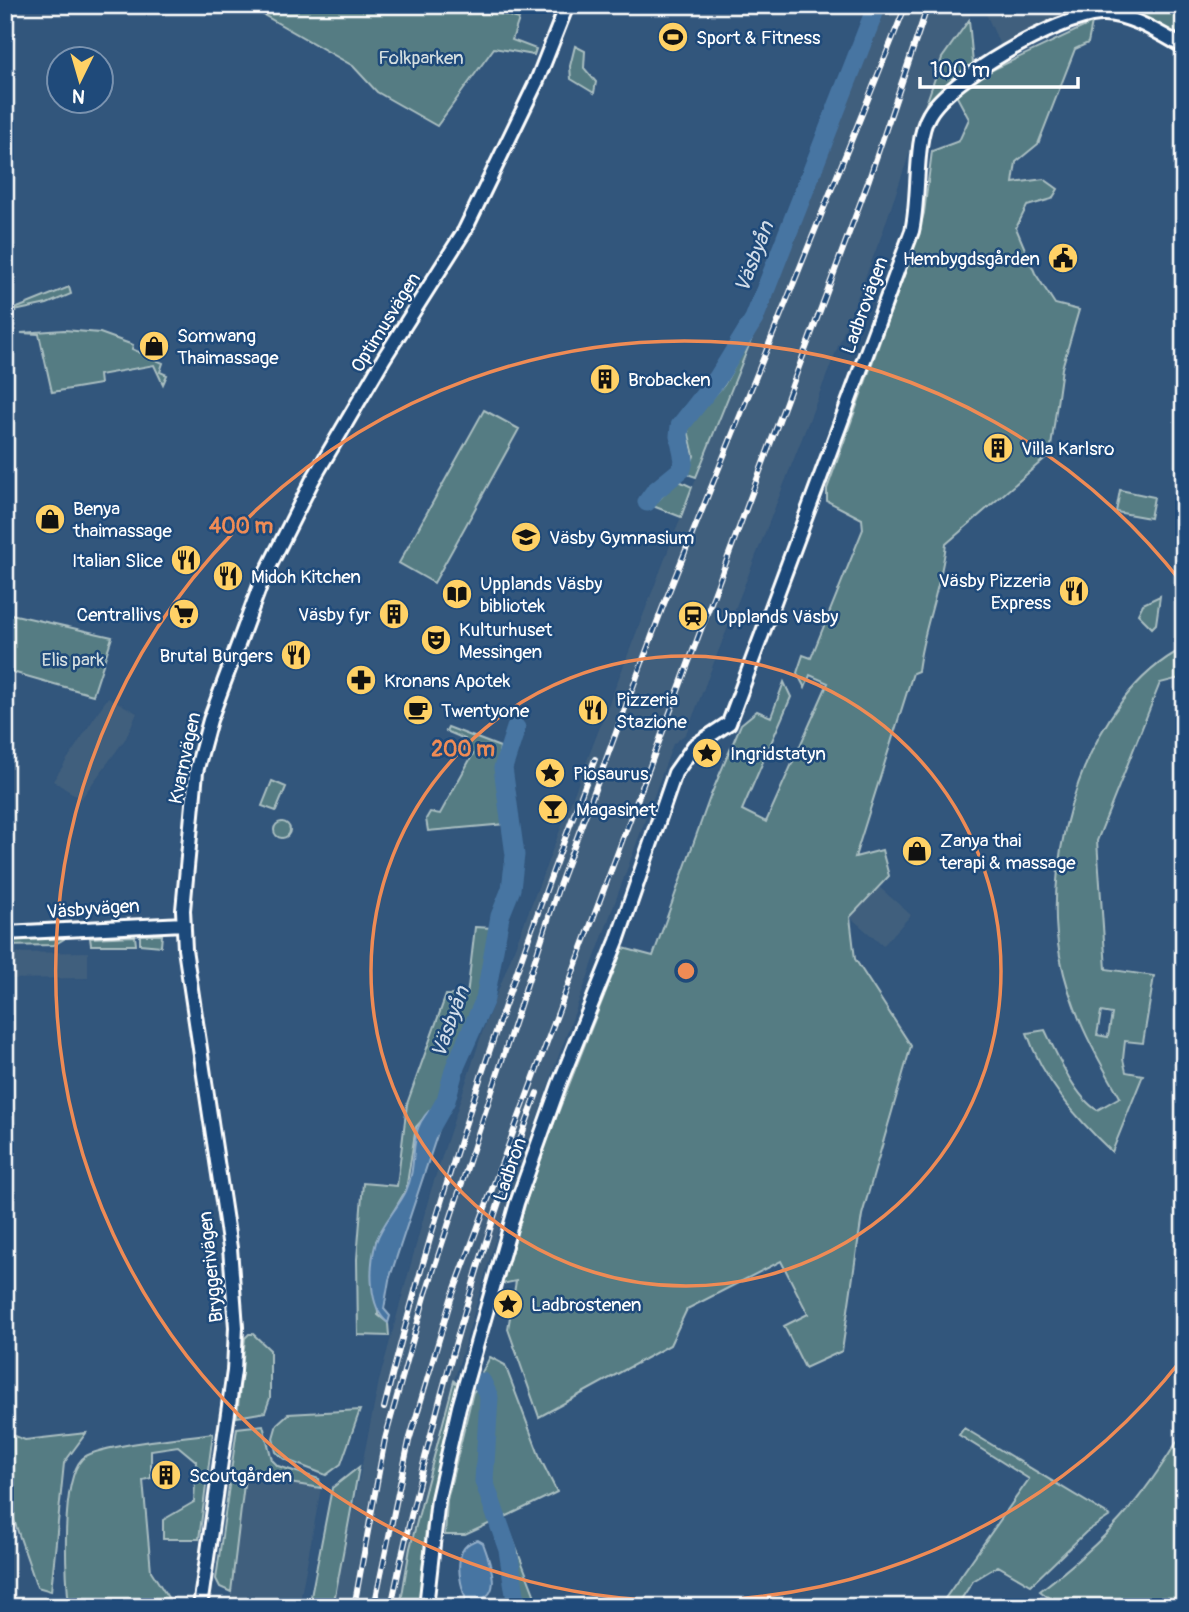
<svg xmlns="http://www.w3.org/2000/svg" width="1189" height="1612" font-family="Pangolin,sans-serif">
<rect width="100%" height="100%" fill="#32567c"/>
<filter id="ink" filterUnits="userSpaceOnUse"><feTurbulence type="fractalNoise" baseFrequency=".0143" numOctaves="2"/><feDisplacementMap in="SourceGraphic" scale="14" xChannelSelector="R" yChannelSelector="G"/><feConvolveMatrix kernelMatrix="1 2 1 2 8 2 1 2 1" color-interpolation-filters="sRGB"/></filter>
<g filter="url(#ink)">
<!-- built -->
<path fill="#3f5e7d" d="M 884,5 L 977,5 L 942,58 L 881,237 L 686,734 L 673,744 L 554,1069 L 500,1224 L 454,1381 L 410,1548 L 400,1607 L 333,1607 L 379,1381 L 431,1190 L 484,1027 L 681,517 Z
M 982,5 L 1086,5 L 1001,47 Z
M 108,697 L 137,713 L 126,738 L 81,799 L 53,781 Z
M 878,886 L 911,915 L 883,946 L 850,917 Z
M 88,952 L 88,978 L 5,979 L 5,953 Z
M 245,1476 L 321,1488 L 299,1607 L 229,1607 Z"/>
<!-- green -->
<path fill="#547c83" stroke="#aabec1" stroke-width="2" fill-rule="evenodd" d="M 225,5 L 472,5 L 519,19 L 512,40 L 536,49 L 534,55 L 494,48 L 437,126 L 377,92 L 353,66 L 253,9 Z
M 1125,5 L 1184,5 L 1184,39 L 1125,12 Z
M 969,20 L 973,64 L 950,81 L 925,107 L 942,58 Z
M 1092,23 L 1088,43 L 1075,49 L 1038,144 L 1016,162 L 1013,183 L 1044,179 L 1058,189 L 1052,199 L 1027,206 L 1016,228 L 1035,273 L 1055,304 L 1079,310 L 1062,368 L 1050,454 L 946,544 C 941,588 923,628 918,671 L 913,673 L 855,857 L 882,850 L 889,876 L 850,917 L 855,959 L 911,1046 L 862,1215 L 842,1351 L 805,1368 L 784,1326 L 808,1314 L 781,1261 L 687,1309 L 670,1345 L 539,1417 L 508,1329 L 516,1281 L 502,1284 L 535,1171 L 623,948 L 653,956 L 710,797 L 741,724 L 757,711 L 771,717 L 784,682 L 791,697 L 742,810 L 766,822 L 828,683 L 810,675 L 805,688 L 797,673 L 803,655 L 811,658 L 863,529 L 862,519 L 827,501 L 827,489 L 916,241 L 924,213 L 932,151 L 959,141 L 969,119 L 956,95 L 975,78 Z
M 575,46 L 585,51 L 584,68 L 596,82 L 594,93 L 571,79 L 570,66 Z
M 69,287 L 71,294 L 47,304 L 5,313 Z
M 756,328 L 696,477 L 687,474 L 694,456 L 687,426 L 724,385 Z
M 64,330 L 100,333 L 133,345 L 132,349 L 163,363 L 160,372 L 167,375 L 163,384 L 154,365 L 99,375 L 100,384 L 52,392 L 39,334 L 21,333 Z
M 484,410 L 519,429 L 434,583 L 399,563 Z
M 677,480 L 692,487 L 681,517 L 653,506 Z
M 1120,490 L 1154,497 L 1150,518 L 1116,512 Z
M 1160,596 L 1156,624 L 1152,628 L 1138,614 L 1143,604 Z
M 11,614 L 112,637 L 93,695 L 5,670 L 5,626 Z
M 1184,648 L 1184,677 L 1160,683 L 1097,841 L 1106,969 L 1154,976 L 1143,1043 L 1125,1041 L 1123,1059 L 1126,1072 L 1143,1075 L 1112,1152 C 1076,1118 1043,1080 1027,1033 L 1045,1030 C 1056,1053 1075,1097 1097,1110 L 1120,1097 C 1093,1051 1070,1009 1060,956 C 1041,857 1087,696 1184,648 ZM 1101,1012 L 1112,1014 L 1108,1037 L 1097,1035 Z
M 448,727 L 500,747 L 496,774 L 505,824 L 428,831 L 426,819 L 430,812 L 440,814 L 473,754 L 463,749 L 465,739 L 446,731 Z
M 272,781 L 286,787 L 276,811 L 262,806 Z
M274 830a8 8 0 1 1 16 0a8 8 0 1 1-16 0Z
M 475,927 L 492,928 L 480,999 L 450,1066 L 442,1098 L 416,1127 L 406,1190 L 376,1241 L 378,1315 L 388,1323 L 389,1336 L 358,1335 L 357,1259 L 363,1183 L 397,1186 L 407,1104 L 446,995 L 467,996 Z
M 64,934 L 64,939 L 54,945 L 5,946 L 5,939 Z
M 140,935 L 162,935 L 161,946 L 140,944 Z
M 135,936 L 136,945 L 91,945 L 90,938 Z
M 249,1334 L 253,1334 L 270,1350 L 270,1398 L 265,1412 L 237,1417 L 245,1338 Z
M 490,1357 L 505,1365 L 541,1460 L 557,1492 L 503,1518 C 497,1502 490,1487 488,1470 C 485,1439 506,1399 481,1374 Z
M 454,1381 L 459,1386 L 426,1528 L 419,1607 L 400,1607 L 410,1548 Z
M 477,1388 L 483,1391 C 482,1445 472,1469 493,1522 L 465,1535 L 445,1535 L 447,1500 L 473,1392 Z
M 360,1410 L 341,1464 L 326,1475 L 284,1459 L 276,1452 L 273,1438 L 277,1424 L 288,1414 Z
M 263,1425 L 272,1460 L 278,1466 L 319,1479 L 321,1488 L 245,1476 L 231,1592 L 220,1587 L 216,1579 L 237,1428 Z
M 964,1428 L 1110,1516 L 1086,1532 L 1031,1585 L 998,1566 L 973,1581 L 956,1607 L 939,1607 L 1029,1479 L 959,1435 Z
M 1184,1430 L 1184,1607 L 1061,1607 L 1040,1591 C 1106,1540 1141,1503 1184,1430 Z
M 5,1432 L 25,1440 L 86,1433 L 64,1463 L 51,1591 L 37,1587 L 5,1494 Z
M 213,1433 L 199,1539 L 163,1539 L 163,1520 L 194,1502 L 196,1461 L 178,1446 L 151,1450 L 151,1478 L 143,1480 L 151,1571 L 174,1607 L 69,1607 C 66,1576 60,1482 82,1459 C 95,1445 189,1437 213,1433 Z
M 359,1467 L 333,1607 L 309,1607 L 332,1488 Z
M 507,1524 L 539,1607 L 522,1607 L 515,1564 L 504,1526 Z"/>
<!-- water -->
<path fill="#4775a2" stroke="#91acc7" stroke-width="2" d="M 435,1106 L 444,1114 L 389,1280 L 384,1309 L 390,1316 L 388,1323 C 368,1307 369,1266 376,1242 C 382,1223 398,1208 406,1191 C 420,1161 405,1127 435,1106 Z
M 478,1540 L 483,1543 C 491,1565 507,1604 466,1600 C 459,1580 451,1545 478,1540 Z"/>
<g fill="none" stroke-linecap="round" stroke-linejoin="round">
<!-- river -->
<path stroke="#4775a2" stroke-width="19" d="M 647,502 L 655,491 L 682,469 L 684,460 L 679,436 L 680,426 L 717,379 L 754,319 L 877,5
M 428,1132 L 446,1100 L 455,1067 L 485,999 L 500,916 L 511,889 L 515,855 L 503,768 L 516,728
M 482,1382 L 489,1397 L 484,1481 L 508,1550 L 517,1607"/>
<!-- tertiary casing -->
<g stroke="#fff" stroke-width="18">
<path id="tertiary" d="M 5,933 L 184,924
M 200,1607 L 234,1371 L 236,1327 L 230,1248 L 185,949 L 183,910 L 196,772 L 210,720 L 261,583 L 312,481 L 384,358 L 465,230 L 537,81 L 567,5
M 426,1607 L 438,1499 L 459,1407 L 517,1203 L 559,1085 L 617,941 L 675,773 L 694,746 L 729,723 L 912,231 C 920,198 914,140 929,115 C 950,78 1057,17 1100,14 C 1127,12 1161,34 1184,47"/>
</g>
<!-- tertiary -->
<use href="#tertiary" stroke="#1f4a7a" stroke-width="12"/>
<!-- rail casing -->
<g stroke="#fff" stroke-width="6">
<path id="rail" d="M 384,1408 C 439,1187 514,971 595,759
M 354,1607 L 385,1439 L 426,1293 L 559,886 L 662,609 L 906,5
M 374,1607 L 409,1441 L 451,1299 L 868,182 L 928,5
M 391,1607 C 427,1432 475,1261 537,1093"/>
</g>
<!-- rail -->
<use href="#rail" stroke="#1f4a7a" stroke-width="3.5" stroke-dasharray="10" stroke-linecap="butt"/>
</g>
</g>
<!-- distance rings -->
<g fill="none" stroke="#ef8b55" stroke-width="3.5">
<circle cx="686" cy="971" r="315"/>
<path d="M1182 1359A630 630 0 1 1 1182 583"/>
</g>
<!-- icons -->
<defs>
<g id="stadium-disc" transform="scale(1.575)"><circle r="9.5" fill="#ffd166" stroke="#1f4a7a"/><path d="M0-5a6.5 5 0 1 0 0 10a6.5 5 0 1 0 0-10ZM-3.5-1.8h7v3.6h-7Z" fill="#111"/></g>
<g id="civic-disc" transform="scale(1.575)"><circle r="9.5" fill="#ffd166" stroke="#1f4a7a"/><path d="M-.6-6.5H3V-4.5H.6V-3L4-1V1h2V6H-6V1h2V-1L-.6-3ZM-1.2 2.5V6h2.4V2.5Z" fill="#111"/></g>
<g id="shop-disc" transform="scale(1.575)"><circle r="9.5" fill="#ffd166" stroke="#1f4a7a"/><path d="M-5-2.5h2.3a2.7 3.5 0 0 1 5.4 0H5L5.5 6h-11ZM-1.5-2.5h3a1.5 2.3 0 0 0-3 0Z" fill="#111"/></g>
<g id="building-disc" transform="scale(1.575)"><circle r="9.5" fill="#ffd166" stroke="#1f4a7a"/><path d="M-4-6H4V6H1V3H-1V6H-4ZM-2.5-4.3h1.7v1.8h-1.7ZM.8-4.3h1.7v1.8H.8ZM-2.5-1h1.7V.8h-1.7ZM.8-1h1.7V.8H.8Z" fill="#111"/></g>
<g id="school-disc" transform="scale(1.575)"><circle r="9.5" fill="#ffd166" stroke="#1f4a7a"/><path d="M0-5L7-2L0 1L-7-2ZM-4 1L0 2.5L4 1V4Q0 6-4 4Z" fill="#111"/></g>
<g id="restaurant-disc" transform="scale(1.575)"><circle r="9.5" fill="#ffd166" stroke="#1f4a7a"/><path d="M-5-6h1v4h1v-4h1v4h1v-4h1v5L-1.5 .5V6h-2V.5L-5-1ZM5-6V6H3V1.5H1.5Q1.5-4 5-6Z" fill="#111"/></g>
<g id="library-disc" transform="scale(1.575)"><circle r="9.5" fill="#ffd166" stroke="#1f4a7a"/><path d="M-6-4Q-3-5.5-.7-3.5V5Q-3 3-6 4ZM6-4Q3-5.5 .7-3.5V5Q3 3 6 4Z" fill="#111"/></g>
<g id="supermarket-disc" transform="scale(1.575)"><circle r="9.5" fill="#ffd166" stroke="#1f4a7a"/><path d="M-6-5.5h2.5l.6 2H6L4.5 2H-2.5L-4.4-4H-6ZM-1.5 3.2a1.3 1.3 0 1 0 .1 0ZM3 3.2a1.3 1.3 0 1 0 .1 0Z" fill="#111"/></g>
<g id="station-disc" transform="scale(1.575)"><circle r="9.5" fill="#ffd166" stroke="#1f4a7a"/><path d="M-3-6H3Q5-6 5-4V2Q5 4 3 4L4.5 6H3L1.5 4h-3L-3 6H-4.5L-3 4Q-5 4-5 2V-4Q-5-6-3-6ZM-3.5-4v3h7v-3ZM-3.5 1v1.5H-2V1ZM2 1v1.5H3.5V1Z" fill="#111"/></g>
<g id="theatre-disc" transform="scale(1.575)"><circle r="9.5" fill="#ffd166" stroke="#1f4a7a"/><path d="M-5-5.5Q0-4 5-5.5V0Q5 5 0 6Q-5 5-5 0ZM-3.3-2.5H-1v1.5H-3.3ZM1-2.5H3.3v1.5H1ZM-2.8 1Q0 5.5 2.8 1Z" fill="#111"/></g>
<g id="pharmacy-disc" transform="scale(1.575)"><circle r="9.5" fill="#ffd166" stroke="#1f4a7a"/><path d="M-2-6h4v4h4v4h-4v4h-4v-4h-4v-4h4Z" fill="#111"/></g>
<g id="cafe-disc" transform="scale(1.575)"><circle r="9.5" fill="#ffd166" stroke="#1f4a7a"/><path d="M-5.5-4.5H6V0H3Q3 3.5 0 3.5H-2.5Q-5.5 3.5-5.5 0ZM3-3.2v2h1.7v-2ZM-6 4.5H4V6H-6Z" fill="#111"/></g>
<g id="sight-disc" transform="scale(1.575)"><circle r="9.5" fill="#ffd166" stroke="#1f4a7a"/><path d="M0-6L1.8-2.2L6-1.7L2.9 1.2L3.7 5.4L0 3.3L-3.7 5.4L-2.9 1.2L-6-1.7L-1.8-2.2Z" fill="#111"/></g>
<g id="bar-disc" transform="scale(1.575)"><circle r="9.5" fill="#ffd166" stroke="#1f4a7a"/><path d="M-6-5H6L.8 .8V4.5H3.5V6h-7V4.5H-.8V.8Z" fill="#111"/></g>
</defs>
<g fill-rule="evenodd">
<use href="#stadium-disc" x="673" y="37"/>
<use href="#civic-disc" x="1063" y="258"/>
<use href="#shop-disc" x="154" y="346"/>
<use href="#building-disc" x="605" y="379"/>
<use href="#building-disc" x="998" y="448"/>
<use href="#shop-disc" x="50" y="519"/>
<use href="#school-disc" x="526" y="537"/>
<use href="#restaurant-disc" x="186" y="560"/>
<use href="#restaurant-disc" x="228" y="576"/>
<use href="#restaurant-disc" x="1074" y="591"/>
<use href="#library-disc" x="457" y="594"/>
<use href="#supermarket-disc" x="184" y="614"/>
<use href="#building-disc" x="394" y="614"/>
<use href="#station-disc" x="693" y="616"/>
<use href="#theatre-disc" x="436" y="640"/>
<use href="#restaurant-disc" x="296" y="655"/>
<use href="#pharmacy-disc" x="361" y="680"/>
<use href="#cafe-disc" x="418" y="710"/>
<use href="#restaurant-disc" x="593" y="710"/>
<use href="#sight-disc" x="707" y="753"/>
<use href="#sight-disc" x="550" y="773"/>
<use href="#bar-disc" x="553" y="809"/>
<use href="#shop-disc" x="917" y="851"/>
<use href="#sight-disc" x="508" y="1304"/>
<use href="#building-disc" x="166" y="1475"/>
</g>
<g text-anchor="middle" stroke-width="5" stroke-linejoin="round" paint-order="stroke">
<!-- poi labels -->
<g font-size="19" fill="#fff" stroke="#1f4a7a" text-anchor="start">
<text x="696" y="44">Sport &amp; Fitness</text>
<text x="1040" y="265" text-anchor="end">Hembygdsgården</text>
<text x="177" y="342">Somwang<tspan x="177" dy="22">Thaimassage</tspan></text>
<text x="628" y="386">Brobacken</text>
<text x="1021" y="455">Villa Karlsro</text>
<text x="73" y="515">Benya<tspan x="73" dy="22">thaimassage</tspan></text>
<text x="549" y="544">Väsby Gymnasium</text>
<text x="163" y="567" text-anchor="end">Italian Slice</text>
<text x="251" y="583">Midoh Kitchen</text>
<text x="1051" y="587" text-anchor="end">Väsby Pizzeria<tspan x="1051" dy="22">Express</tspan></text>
<text x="480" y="590">Upplands Väsby<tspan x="480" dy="22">bibliotek</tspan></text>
<text x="161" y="621" text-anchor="end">Centrallivs</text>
<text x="371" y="621" text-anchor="end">Väsby fyr</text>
<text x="716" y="623">Upplands Väsby</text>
<text x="459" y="636">Kulturhuset<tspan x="459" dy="22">Messingen</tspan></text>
<text x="273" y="662" text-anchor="end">Brutal Burgers</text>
<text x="384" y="687">Kronans Apotek</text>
<text x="616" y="706">Pizzeria<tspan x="616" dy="22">Stazione</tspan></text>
<text x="441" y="717">Twentyone</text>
<text x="730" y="760">Ingridstatyn</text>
<text x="573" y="780">Piosaurus</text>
<text x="576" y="816">Magasinet</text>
<text x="940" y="847">Zanya thai<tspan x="940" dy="22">terapi &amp; massage</tspan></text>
<text x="531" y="1311">Ladbrostenen</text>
<text x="189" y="1482">Scoutgården</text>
</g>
<!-- park labels -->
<g font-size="19" fill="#d4dee0" stroke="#1f4a7a">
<text x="421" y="64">Folkparken</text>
<text x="73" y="666">Elis park</text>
</g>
<!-- street labels -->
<g font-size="19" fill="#fff" stroke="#1f4a7a">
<text transform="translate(864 305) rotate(-70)" y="7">Ladbrovägen</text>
<text transform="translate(385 322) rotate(-58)" y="7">Optimusvägen</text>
<text transform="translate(184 758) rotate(-78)" y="7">Kvarnvägen</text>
<text transform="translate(93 908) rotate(-4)" y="7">Väsbyvägen</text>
<text transform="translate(509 1169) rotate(-71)" y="7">Ladbron</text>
<text transform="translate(210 1267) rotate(-96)" y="7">Bryggerivägen</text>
</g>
<!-- water labels -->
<g font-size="21" font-style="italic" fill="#d1dce8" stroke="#1f4a7a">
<text transform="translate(754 257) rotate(-69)" y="7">Väsbyån</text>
<text transform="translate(450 1022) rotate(-70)" y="7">Väsbyån</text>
</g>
</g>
<circle cx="686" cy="971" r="10" fill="#ef8b55" stroke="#1f4a7a" stroke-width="3.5"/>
<g font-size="21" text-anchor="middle" font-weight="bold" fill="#ef8b55" stroke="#1f4a7a" stroke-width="5" stroke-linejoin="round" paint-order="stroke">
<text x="241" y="533">400 m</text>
<text x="463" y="756">200 m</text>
</g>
<!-- margin -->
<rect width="1189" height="1612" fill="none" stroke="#1f4a7a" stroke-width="28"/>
<rect x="14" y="14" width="1161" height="1584" fill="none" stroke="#fff" stroke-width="2.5" filter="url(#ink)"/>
<!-- north arrow -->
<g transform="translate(80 80) rotate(185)"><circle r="33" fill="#1f4a7a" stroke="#7992af" stroke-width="2"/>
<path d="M0-5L12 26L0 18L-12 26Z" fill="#ffd166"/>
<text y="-10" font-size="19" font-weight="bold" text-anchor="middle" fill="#ffffff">N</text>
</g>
<!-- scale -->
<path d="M920 77v10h158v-10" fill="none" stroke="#ffffff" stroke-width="3.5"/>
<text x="930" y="77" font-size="21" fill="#ffffff" stroke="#1f4a7a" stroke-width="5" paint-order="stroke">100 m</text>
</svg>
